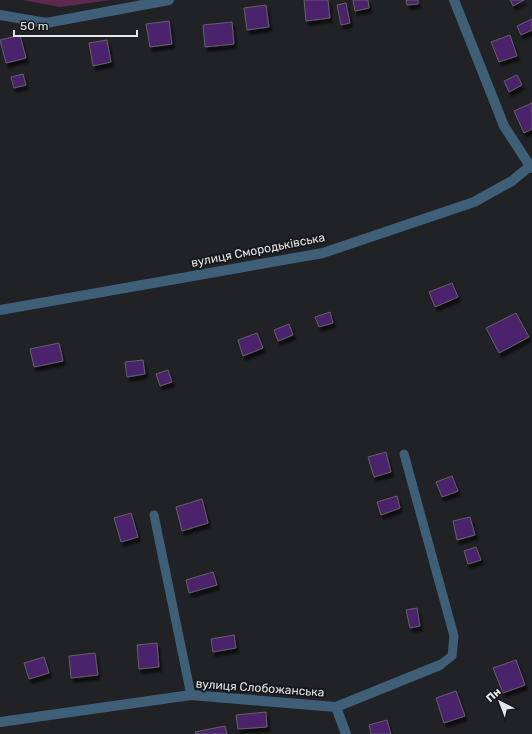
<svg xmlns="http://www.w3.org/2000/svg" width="532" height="734" font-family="Rubik,sans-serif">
<defs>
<filter id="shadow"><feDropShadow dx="2.5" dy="4.5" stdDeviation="1" flood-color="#0009"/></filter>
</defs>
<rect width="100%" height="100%" fill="#212226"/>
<!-- green -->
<path fill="#5e294f" d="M 23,0 L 111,0 L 60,7 Z"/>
<!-- building -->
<path fill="#4c226c" stroke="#636166" filter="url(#shadow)" d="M 304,0 L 328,0 L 330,18 L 306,21 Z
M 353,0 L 368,0 L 369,8 L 355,11 Z
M 406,0 L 418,0 L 418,4 L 407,5 Z
M 510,0 L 524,0 L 513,6 Z
M 346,3 L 350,23 L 341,25 L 337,5 Z
M 266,5 L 269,27 L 247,30 L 244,8 Z
M 532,19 L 532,30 L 521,35 L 517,26 Z
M 169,21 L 172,44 L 150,47 L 146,24 Z
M 232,22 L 234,44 L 205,47 L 203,25 Z
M 20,35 L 26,58 L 6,63 L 0,40 Z
M 510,35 L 517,56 L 499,62 L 491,42 Z
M 107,40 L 111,62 L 93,66 L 89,43 Z
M 23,74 L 26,85 L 14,88 L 11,77 Z
M 517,75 L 522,85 L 509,92 L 504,81 Z
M 532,103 L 532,129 L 524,133 L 514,111 Z
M 452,283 L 458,297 L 435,307 L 429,292 Z
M 330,312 L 333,323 L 319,327 L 315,317 Z
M 516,313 L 529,337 L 499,353 L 486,328 Z
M 289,324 L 293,335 L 278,341 L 274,330 Z
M 257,333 L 263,348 L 243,356 L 238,340 Z
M 59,343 L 63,361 L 34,367 L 30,349 Z
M 143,360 L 145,374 L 127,377 L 125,362 Z
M 168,370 L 172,382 L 160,386 L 156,374 Z
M 386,452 L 391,472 L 374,477 L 368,457 Z
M 452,476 L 458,491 L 442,497 L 436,482 Z
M 397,496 L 400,508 L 381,515 L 377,502 Z
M 202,499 L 208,523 L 182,531 L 176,507 Z
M 131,513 L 138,537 L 121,542 L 114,518 Z
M 470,517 L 475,535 L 457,540 L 453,521 Z
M 476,547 L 481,560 L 468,564 L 464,551 Z
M 213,572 L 217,585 L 189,593 L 186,580 Z
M 417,608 L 420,626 L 410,628 L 406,610 Z
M 234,635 L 236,648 L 213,652 L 211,639 Z
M 157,643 L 159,667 L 139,669 L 137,645 Z
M 95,653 L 98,675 L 71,678 L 69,656 Z
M 44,657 L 49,673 L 29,679 L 24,663 Z
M 516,660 L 525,685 L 503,693 L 493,668 Z
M 456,691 L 465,716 L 444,723 L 436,698 Z
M 266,712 L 267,727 L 238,729 L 236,715 Z
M 387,720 L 391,734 L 371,734 L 369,725 Z
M 225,726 L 227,734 L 196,734 L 195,732 Z"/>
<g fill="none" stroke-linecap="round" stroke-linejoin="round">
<!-- lane -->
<path stroke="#3f5f79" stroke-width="9" d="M 404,454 L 454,636 L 452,656 L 440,665
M 154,515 L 191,695"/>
<!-- street -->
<path stroke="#3f5f79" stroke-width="10" d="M 454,0 L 504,126 L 530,166 L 532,168
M 0,15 L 46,23 L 169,0
M 0,310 L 323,253 L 474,202 L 512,181 L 530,166
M 336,707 L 346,734
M 0,722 L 191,695 L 336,707 L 440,665"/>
</g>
<g text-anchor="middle" stroke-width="4" stroke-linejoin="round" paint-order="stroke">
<!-- street labels -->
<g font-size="12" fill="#e5e6e8" stroke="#17181c">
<text transform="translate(258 250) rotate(-11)" y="4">вулиця Смородьківська</text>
<text transform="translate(260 688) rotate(4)" y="4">вулиця Слобожанська</text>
</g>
</g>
<!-- north arrow -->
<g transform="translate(500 702) rotate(318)" stroke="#17181c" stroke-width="3" paint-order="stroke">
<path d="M0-3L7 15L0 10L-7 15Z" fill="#e5e6e8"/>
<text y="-6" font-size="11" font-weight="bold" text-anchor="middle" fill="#e5e6e8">Пн</text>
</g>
<!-- scale -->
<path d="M14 30v6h123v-6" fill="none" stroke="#e5e6e8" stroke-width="2"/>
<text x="20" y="30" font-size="12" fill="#e5e6e8" stroke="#17181c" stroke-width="3" paint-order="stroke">50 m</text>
</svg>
